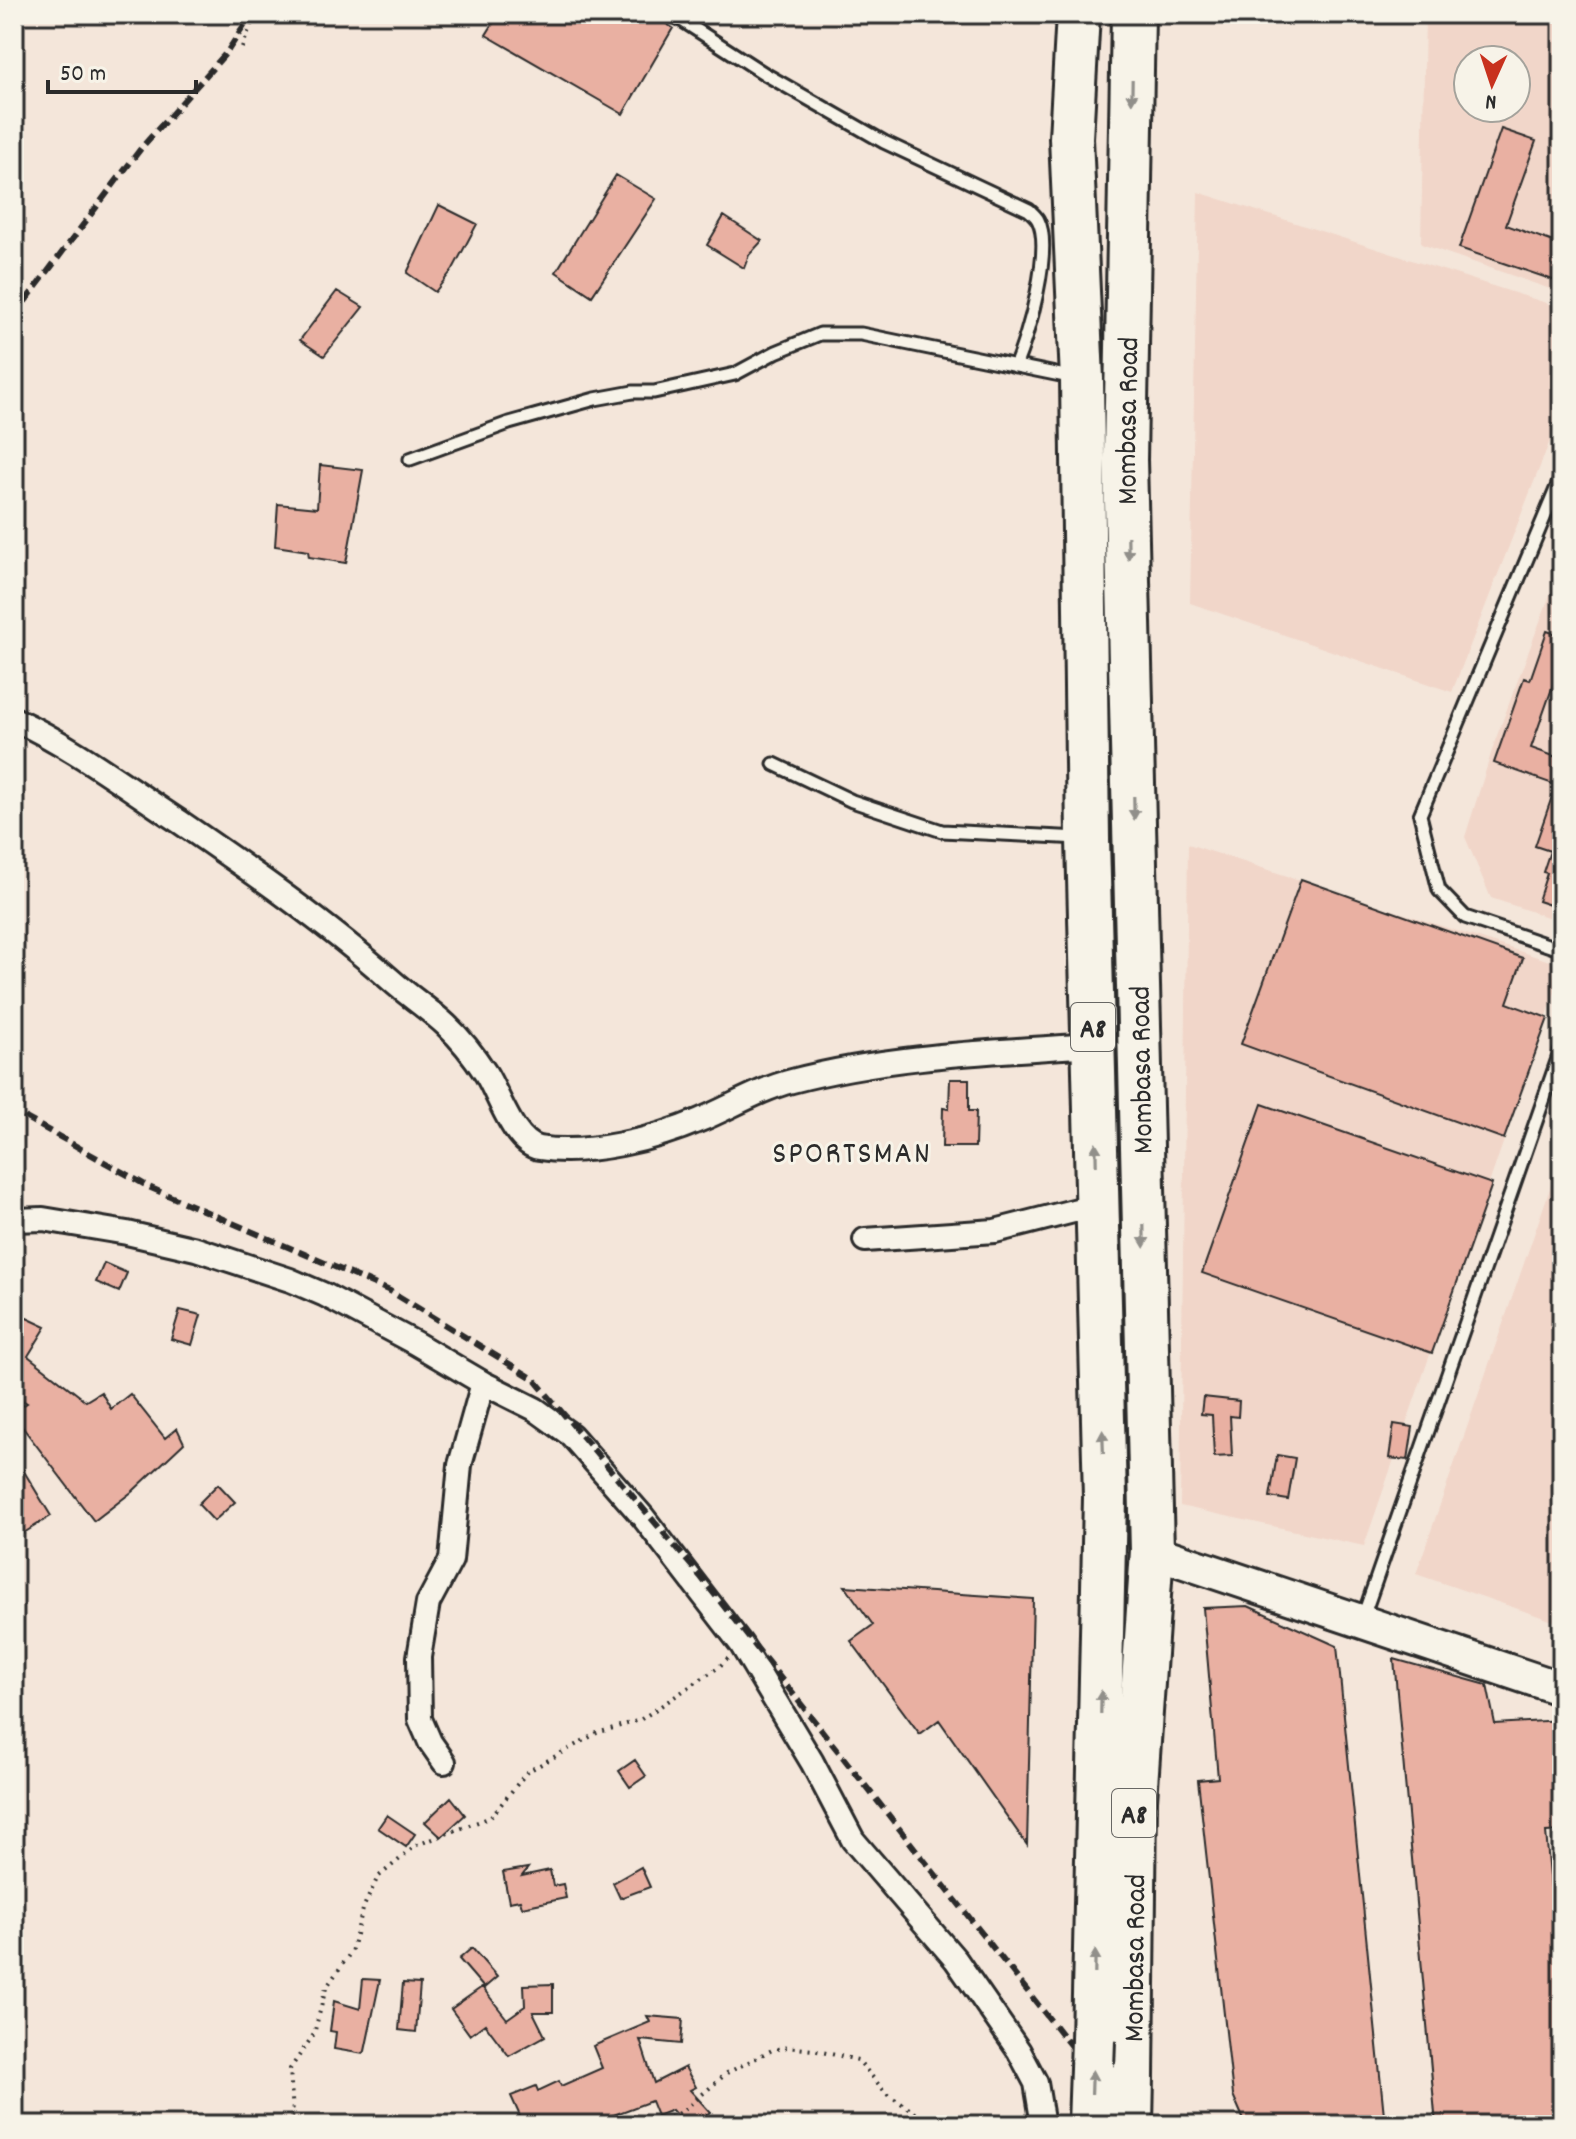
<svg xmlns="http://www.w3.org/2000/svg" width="1576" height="2139" font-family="Dekko,sans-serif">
<rect width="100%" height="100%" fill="#f4e6da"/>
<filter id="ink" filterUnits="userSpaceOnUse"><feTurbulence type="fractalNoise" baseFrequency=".0125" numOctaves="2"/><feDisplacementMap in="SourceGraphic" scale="16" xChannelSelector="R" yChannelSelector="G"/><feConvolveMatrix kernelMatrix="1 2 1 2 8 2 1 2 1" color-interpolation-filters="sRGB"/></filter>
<g filter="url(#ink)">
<!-- built -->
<path fill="#f1d6c9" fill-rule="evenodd" d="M 1425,14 L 1562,14 L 1562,293 L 1421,244 ZM 1468,60 L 1516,60 L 1516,108 L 1468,108 Z
M 1198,192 L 1562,308 L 1562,410 L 1452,692 L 1190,603 Z
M 1562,563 L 1562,922 L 1491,898 L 1465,837 L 1495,741 Z
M 1188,844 L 1562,965 L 1562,972 L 1364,1546 L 1180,1506 Z
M 1562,1154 L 1562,1624 L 1416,1574 Z"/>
<!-- building -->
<path fill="#e9b0a2" stroke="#2b2b2b" stroke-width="2" d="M 499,14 L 650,14 L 673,28 L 623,114 L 486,35 Z
M 1501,129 L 1536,141 L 1506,225 L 1562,245 L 1562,283 L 1459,248 Z
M 616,175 L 656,199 L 592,296 L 556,272 Z
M 439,205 L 477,224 L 453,269 L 435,292 L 407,273 Z
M 724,216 L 762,241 L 749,255 L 744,268 L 707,245 Z
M 337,291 L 363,307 L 324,356 L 300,340 Z
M 320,465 L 363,470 L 346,563 L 309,557 L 308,551 L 275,546 L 278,504 L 317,508 Z
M 1547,631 L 1562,636 L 1562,660 L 1531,748 L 1562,759 L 1562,909 L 1538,901 L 1547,873 L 1543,872 L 1550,851 L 1535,846 L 1556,785 L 1494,763 L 1524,678 L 1530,680 Z
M 1301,879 L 1523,958 L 1507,1003 L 1548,1018 L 1504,1139 L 1241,1044 Z
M 950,1079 L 969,1079 L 969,1111 L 976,1111 L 975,1147 L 942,1147 L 943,1108 L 949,1109 Z
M 1262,1104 L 1492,1184 L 1432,1353 L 1202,1273 Z
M 104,1263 L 127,1273 L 119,1292 L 96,1282 Z
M 180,1310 L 201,1315 L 192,1345 L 171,1339 Z
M 14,1312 L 46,1327 L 28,1356 L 86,1401 L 101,1392 L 111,1409 L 130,1394 L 165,1438 L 177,1428 L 184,1443 L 133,1491 L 94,1521 L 14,1416 L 14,1411 L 27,1403 L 14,1395 Z
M 1203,1397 L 1239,1401 L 1238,1417 L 1230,1416 L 1232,1456 L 1214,1457 L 1212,1415 L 1201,1414 Z
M 1394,1424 L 1413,1427 L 1408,1460 L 1389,1458 Z
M 14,1455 L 51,1516 L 14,1539 Z
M 1277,1455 L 1295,1458 L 1288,1500 L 1270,1497 Z
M 218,1484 L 235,1502 L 214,1521 L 198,1504 Z
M 845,1586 L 1033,1599 L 1027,1845 L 939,1720 L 920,1734 L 851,1641 L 873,1625 Z
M 1248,1606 L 1337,1646 L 1385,2125 L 1246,2125 L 1233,2095 L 1198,1780 L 1218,1778 L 1203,1608 Z
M 1394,1659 L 1487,1685 L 1495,1724 L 1562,1720 L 1562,1831 L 1546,1832 L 1562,2012 L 1562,2125 L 1436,2125 Z
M 635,1760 L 646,1776 L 630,1787 L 619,1771 Z
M 451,1797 L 465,1815 L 441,1837 L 425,1822 Z
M 387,1815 L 415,1834 L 406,1847 L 378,1828 Z
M 641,1867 L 650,1887 L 620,1898 L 613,1883 Z
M 528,1868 L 522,1876 L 550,1870 L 553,1886 L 563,1884 L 566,1898 L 522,1907 L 520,1900 L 509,1902 L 503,1872 Z
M 472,1948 L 497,1977 L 484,1988 L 459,1959 Z
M 363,1979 L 380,1980 L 365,2051 L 363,2054 L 334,2049 L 336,2032 L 330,2031 L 334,2001 L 360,2009 Z
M 403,1983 L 420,1984 L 416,2032 L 399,2030 Z
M 553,1984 L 553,2012 L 533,2012 L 545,2036 L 509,2056 L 485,2024 L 470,2035 L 451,2009 L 482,1987 L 507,2019 L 525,2006 L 524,1985 Z
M 647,2016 L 683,2019 L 681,2044 L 640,2040 L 654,2083 L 685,2067 L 696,2087 L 690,2090 L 710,2112 L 695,2125 L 685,2125 L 672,2110 L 657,2116 L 651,2101 L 608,2117 L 612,2125 L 524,2125 L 511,2096 L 536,2086 L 538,2091 L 559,2081 L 561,2086 L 602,2068 L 593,2046 L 650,2022 Z"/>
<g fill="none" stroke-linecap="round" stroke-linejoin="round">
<!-- lane casing -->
<g stroke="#2b2b2b" stroke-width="17">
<path id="lane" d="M 672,14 L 765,74 L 884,142 L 1029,210 C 1032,213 1036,216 1038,220 C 1053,248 1028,337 1015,366
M 410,459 L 509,423 L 595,399 L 633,392 L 654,392 L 735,374 L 776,352 L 820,334 L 861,334 L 1075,378
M 1562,475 L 1420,815 L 1439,890 L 1465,917 L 1562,950
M 774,764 L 852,801 L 942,831 L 1080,838
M 1362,1620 L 1562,1047"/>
</g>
<!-- street casing -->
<g stroke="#2b2b2b" stroke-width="28">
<path id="street" d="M 14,719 C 74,747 125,786 180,822 C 253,872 326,923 392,981 C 410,997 429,1009 446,1025 C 461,1039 475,1057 486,1074 C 499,1095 514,1144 539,1148 C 587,1156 656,1139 700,1120 C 731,1107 760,1089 792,1081 C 891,1055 992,1052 1093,1045
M 14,1220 L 43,1219 L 127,1233 L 196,1249 L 290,1280 L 325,1295 L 415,1343 L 483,1383 L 535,1409 L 571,1435 L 643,1517 L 741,1644 L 812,1762 L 853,1840 L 956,1960 L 1019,2051 L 1036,2083 L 1043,2125
M 865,1240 L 995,1231 L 1097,1205
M 444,1762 L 430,1742 L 420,1719 L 419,1657 L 428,1603 L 451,1560 L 460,1465 L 483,1383"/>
</g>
<!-- secondary casing -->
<g stroke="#2b2b2b" stroke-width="38">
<path id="secondary" d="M 1152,1551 L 1562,1689"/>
</g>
<!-- highway casing -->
<g stroke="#2b2b2b" stroke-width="48">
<g id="highway">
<path d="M 1078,14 L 1071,138 L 1082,379 L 1088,839 L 1105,1498 L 1093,2040"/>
<path id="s1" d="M 1132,2076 L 1135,1800 L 1152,1551 L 1125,460 L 1133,14"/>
</g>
</g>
<!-- path -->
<path stroke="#2b2b2b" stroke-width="4" stroke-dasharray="2 6" stroke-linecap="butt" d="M 242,48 L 255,14
M 290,2125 L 293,2114 L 290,2069 L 314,2034 L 326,1988 L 351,1952 L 364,1906 L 378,1877 L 417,1845 L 491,1817 L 527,1772 L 597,1733 L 640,1720 L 719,1667 L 729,1657
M 656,2125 L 684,2110 L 727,2073 L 772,2050 L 787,2047 L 813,2050 L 858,2060 L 886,2093 L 933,2125"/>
<!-- lane -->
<use href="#lane" stroke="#f7f3e8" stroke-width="11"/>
<!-- street -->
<use href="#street" stroke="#f7f3e8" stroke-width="22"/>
<!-- secondary -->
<use href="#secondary" stroke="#f7f3e8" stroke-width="32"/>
<!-- highway -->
<use href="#highway" stroke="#f7f3e8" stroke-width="42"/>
<!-- rail -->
<path stroke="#2b2b2b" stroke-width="6" stroke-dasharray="12 6" stroke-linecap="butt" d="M 14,316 L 142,147 L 227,52 L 252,14
M 14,1102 L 26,1118 L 149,1187 L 390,1291 L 534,1379 L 700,1576 L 1133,2125"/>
<!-- highway-bridge casing -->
<g stroke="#2b2b2b" stroke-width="48" stroke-linecap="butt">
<path id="highway-bridge" d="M 1090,2125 L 1093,2040
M 1131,2125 L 1132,2076"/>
</g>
<!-- highway-bridge -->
<use href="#highway-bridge" stroke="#f7f3e8" stroke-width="42"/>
</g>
<!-- one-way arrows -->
<defs><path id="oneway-solid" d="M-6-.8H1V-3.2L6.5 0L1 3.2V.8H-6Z" transform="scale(2)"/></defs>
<g fill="#918f8a">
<use href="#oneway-solid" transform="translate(1132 92) rotate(91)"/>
<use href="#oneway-solid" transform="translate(1128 548) rotate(89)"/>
<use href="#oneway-solid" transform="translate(1134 808) rotate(89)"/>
<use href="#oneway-solid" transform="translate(1096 1154) rotate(-91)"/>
<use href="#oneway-solid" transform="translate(1144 1236) rotate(89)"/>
<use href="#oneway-solid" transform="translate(1103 1442) rotate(-92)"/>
<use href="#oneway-solid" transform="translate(1101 1702) rotate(-89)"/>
<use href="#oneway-solid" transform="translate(1095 1962) rotate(-89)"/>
<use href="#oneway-solid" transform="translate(1092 2082) rotate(-88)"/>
</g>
</g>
<g text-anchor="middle" stroke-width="6" stroke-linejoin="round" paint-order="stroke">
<!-- shield labels -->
<g fill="#f7f3e8" stroke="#686764" stroke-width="2">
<rect x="1071" y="1003" width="44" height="48" rx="6"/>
<rect x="1112" y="1789" width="44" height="48" rx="6"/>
</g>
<g font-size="28" font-weight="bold" fill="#2b2b2b">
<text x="1093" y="1037">A8</text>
<text x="1134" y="1823">A8</text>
</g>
<!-- street labels -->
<g font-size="30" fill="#2b2b2b" stroke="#f7f3e8">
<text dy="10" stroke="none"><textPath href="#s1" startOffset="1656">Mombasa Road</textPath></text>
<text transform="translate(1140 1070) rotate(-91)" y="10">Mombasa Road</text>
<text dy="10" stroke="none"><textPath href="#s1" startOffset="118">Mombasa Road</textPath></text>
</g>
<!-- neighbourhood labels -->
<g font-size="32" letter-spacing="2" fill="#2b2b2b" stroke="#f7f3e8">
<text x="852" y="1162">SPORTSMAN</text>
</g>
</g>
<!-- margin -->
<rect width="1576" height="2139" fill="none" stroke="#f7f3e8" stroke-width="48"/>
<rect x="24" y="24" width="1528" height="2091" fill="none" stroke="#2b2b2b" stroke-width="3" filter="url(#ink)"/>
<!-- north arrow -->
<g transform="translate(1492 84) rotate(183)"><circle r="38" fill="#f7f3e8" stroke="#a5a39c" stroke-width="2"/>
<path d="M0-6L14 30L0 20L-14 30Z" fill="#c8321e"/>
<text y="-12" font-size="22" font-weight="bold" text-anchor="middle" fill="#2b2b2b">N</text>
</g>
<!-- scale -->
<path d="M48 80v12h148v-12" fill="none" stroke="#2b2b2b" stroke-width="4"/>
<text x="60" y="80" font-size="24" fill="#2b2b2b" stroke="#f7f3e8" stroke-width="6" paint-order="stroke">50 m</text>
</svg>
